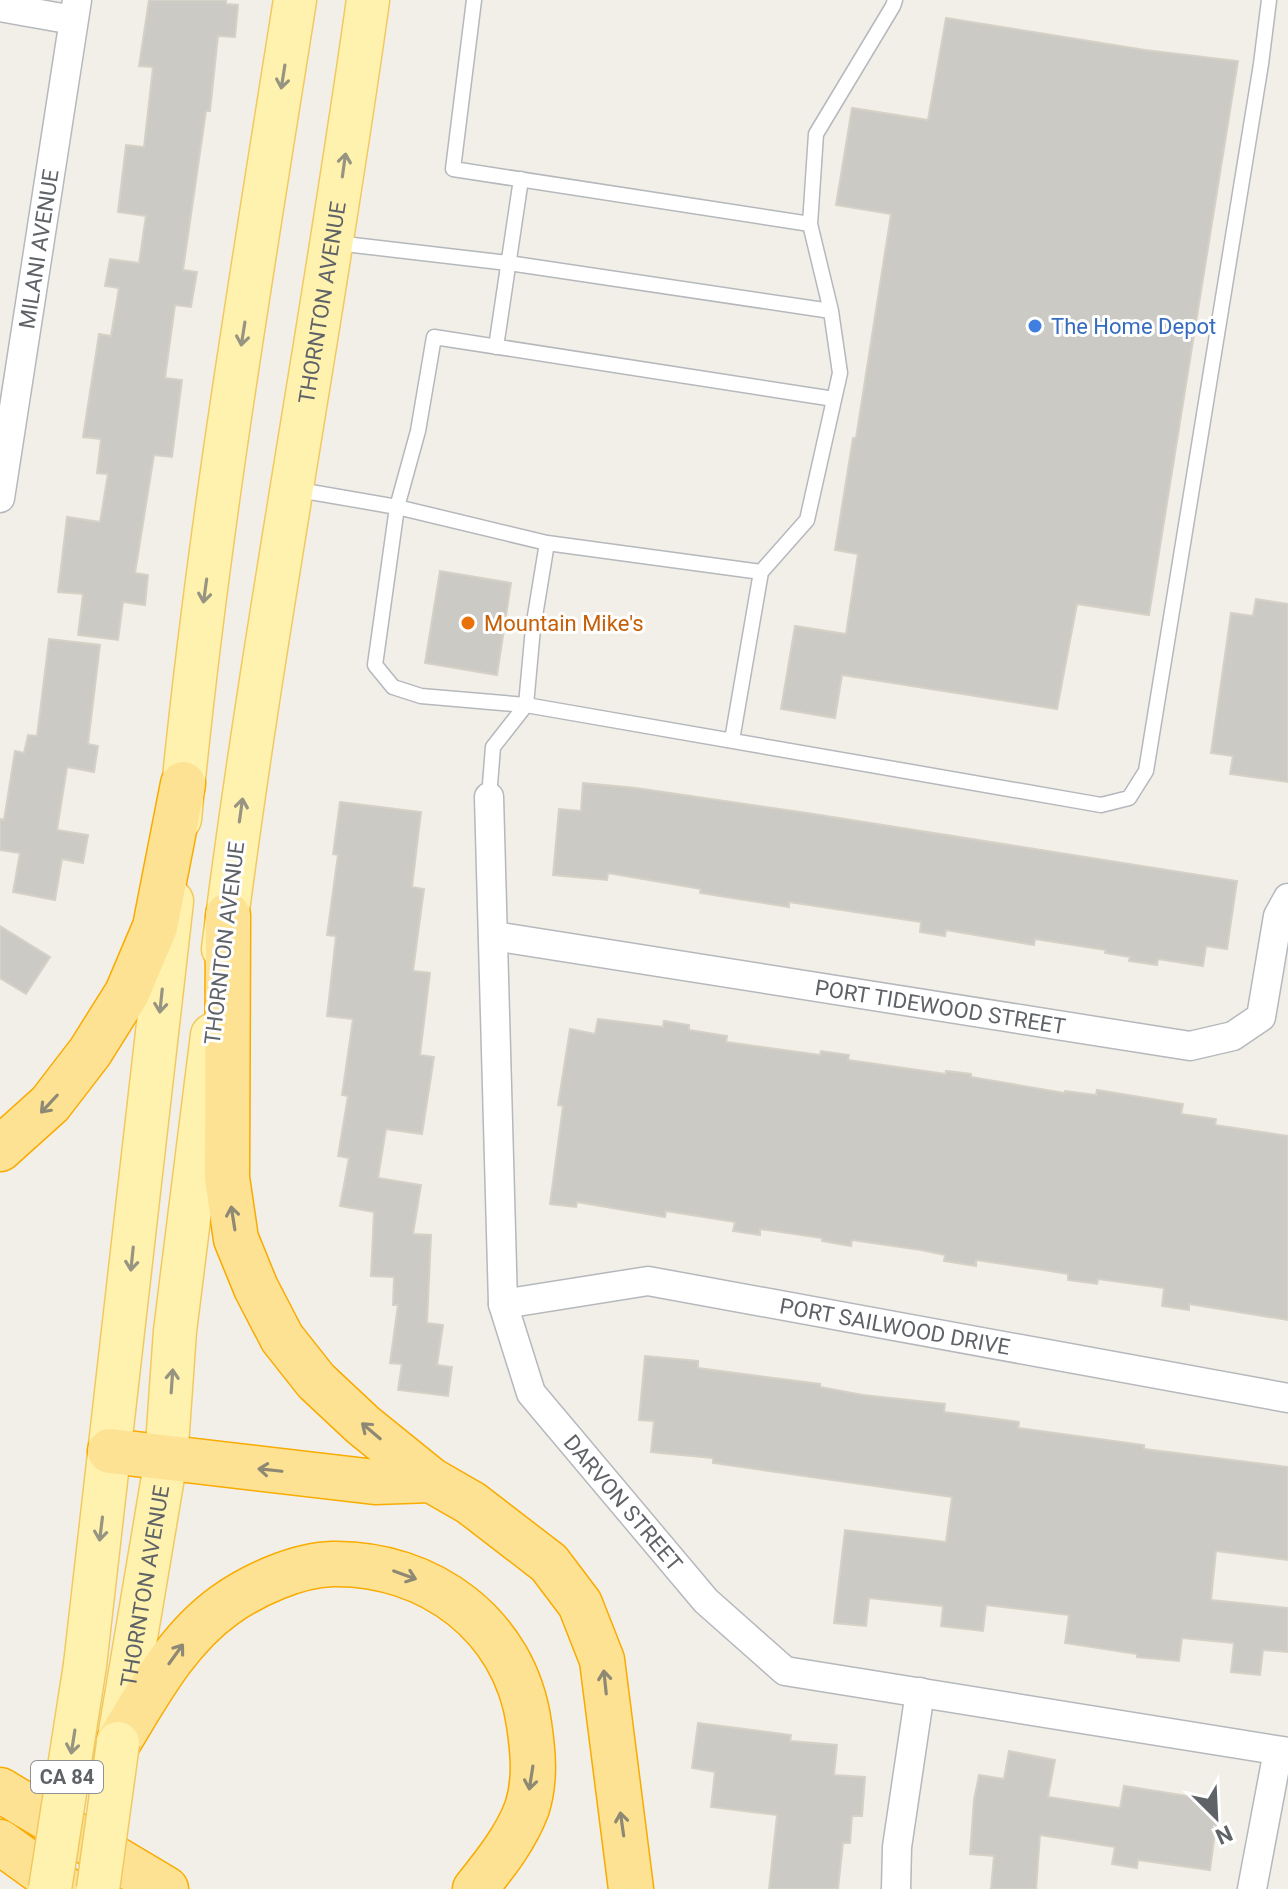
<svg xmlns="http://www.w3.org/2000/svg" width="1288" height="1889" font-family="Roboto,sans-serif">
<rect width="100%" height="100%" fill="#f1efe8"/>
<!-- building -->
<path fill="#cccac5" stroke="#d6d1c6" stroke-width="2" d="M 149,0 L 226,0 L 226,4 L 238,5 L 235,37 L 218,36 L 210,111 L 206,111 L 183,270 L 197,272 L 191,307 L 175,305 L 165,378 L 182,380 L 172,457 L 154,455 L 135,573 L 148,575 L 145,605 L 123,602 L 118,640 L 78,635 L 83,594 L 58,592 L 67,517 L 100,522 L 108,474 L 97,473 L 101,439 L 83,437 L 99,334 L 111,336 L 119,288 L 105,286 L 110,259 L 139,263 L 146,216 L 118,212 L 126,145 L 144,147 L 153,67 L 139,66 Z
M 946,18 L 1145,50 L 1238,61 L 1149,615 L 1077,604 L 1057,709 L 842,675 L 835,718 L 781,709 L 795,626 L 846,634 L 858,554 L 835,550 L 853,438 L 856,438 L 891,214 L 836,205 L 852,108 L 928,120 Z
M 440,571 L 511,583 L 497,675 L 425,663 Z
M 1256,599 L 1288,604 L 1288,782 L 1230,774 L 1233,756 L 1211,753 L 1231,613 L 1253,616 Z
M 49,639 L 100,645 L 88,744 L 98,746 L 94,772 L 67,767 L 57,830 L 88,835 L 83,863 L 62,859 L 55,900 L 13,892 L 20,853 L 0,850 L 0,819 L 4,820 L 15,751 L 24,753 L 28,735 L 37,736 Z
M 583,783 L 636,788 L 807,813 L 1237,881 L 1227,949 L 1206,946 L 1203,966 L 1158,959 L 1157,965 L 1129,961 L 1130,957 L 1105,953 L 1106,950 L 1035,939 L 1034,945 L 946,930 L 945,936 L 920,932 L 921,922 L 789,902 L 789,907 L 700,893 L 701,889 L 608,873 L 607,880 L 553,875 L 559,809 L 581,811 Z
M 340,802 L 421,812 L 412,887 L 424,889 L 413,971 L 430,973 L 420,1055 L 434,1057 L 422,1134 L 386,1129 L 378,1178 L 421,1185 L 413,1234 L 431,1235 L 427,1323 L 443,1325 L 437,1365 L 452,1367 L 448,1396 L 398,1390 L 402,1364 L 390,1363 L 398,1305 L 393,1305 L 394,1277 L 371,1276 L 374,1212 L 340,1206 L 349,1158 L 338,1156 L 348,1096 L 342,1095 L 353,1019 L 327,1016 L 336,936 L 327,935 L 338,855 L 333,854 Z
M 0,926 L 50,957 L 26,994 L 0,978 Z
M 598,1019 L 663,1027 L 664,1021 L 689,1025 L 689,1030 L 727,1036 L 726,1042 L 820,1055 L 821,1051 L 849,1055 L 848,1060 L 946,1074 L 946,1071 L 971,1074 L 971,1077 L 1064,1093 L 1065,1091 L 1096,1095 L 1097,1090 L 1183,1104 L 1181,1114 L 1216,1119 L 1215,1125 L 1288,1136 L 1288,1320 L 1189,1304 L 1189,1310 L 1162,1306 L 1164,1288 L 1098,1279 L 1097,1284 L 1068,1280 L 1068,1274 L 1044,1270 L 976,1260 L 976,1266 L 944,1261 L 945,1255 L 921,1250 L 852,1240 L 851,1246 L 822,1241 L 822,1238 L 760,1229 L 760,1235 L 733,1231 L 735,1222 L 666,1211 L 665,1217 L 577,1202 L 576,1207 L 550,1204 L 563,1106 L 558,1105 L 570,1029 L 595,1034 Z
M 645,1356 L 698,1361 L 698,1368 L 820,1384 L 820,1387 L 863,1395 L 945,1404 L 944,1412 L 1019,1422 L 1018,1428 L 1144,1445 L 1144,1449 L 1288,1467 L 1288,1560 L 1216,1551 L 1211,1600 L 1288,1608 L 1288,1652 L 1263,1650 L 1260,1675 L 1231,1672 L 1234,1643 L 1182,1638 L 1179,1661 L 1137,1657 L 1137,1654 L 1065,1643 L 1069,1615 L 986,1605 L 983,1631 L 941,1626 L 943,1606 L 869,1598 L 866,1626 L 834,1623 L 845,1530 L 946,1542 L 952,1497 L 713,1463 L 713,1458 L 651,1452 L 654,1421 L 639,1420 Z
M 698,1723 L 791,1735 L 790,1741 L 837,1745 L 834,1775 L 865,1777 L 862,1816 L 852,1816 L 850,1843 L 843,1843 L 838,1889 L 769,1889 L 777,1815 L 711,1807 L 715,1772 L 692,1768 Z
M 1009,1751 L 1055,1760 L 1048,1797 L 1120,1808 L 1124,1786 L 1219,1801 L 1210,1870 L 1138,1860 L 1137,1868 L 1112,1864 L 1115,1847 L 1040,1835 L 1036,1889 L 991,1889 L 994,1856 L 970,1854 L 974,1800 L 979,1775 L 1004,1779 Z"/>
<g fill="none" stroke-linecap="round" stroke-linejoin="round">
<!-- lane casing -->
<g stroke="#b5b8bc" stroke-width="17">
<path id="lane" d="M 474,0 L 453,169 L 810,224
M 336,243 L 508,263 L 831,311
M 496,347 L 521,179
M 293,489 L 397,507 L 547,543 L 761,572
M 547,543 L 533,628 L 526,705 L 1101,805 L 1129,798 L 1146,771 L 1261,64 L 1269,0
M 526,705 L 421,696 L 393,687 L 375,665 L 397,507 L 418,431 L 434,337 L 834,399
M 732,740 L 761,572 L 807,520 L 840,373 L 831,311 L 810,224 L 816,134 L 893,6 L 895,0
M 489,797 L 493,747 L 526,705"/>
</g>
<!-- street casing -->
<g stroke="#b5b8bc" stroke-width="31">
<g id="street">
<path d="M 0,7 L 73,20"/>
<path id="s1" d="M 0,498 L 77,0"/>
<path id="s2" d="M 489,797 L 503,1304 L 531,1393 L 706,1601 L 785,1671 L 1288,1752"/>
<path id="s3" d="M 494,936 L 1190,1046 L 1233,1036 L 1261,1017 L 1278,916 L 1288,898"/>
<path id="s4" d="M 503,1304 L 648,1281 L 1288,1398"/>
<path d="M 896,1889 L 897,1847 L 920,1692"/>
<path d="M 1252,1889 L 1278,1751"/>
</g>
</g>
<!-- primary casing -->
<g stroke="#f2c960" stroke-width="45">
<g id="primary">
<path d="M 180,819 C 206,544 252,272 295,0"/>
<path id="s5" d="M 223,949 C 263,631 324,317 368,0"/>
<path d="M 85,1665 L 172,901"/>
<path id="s6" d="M 119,1738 L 166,1459 L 175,1331 L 212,1035"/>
</g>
</g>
<!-- highway casing -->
<g stroke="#f9ab00" stroke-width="47">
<path id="highway" d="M 228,915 L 227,1178 L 236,1239 L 256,1288 L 282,1338 L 316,1381 L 363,1425 L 431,1480 L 471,1503 L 549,1563 L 580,1604 L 602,1660 L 631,1889
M 0,1149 L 50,1104 L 90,1052 L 127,993 L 155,927 L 183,784
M 110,1451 L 375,1482 L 431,1480
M 118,1743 C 148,1694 177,1639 225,1605 C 253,1585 297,1565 332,1564 C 429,1562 515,1625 529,1724 C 533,1751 536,1780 527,1808 C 516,1838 495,1864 475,1889
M 0,1790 L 166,1889
M 0,1842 L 65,1889"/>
</g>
<!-- lane -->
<use href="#lane" stroke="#fff" stroke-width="14"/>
<!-- street -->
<use href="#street" stroke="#fff" stroke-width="28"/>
<!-- primary -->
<use href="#primary" stroke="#fff2af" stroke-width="42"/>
<!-- highway -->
<use href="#highway" stroke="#fde293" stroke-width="44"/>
<!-- primary-bridge casing -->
<g stroke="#f2c960" stroke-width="45" stroke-linecap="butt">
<path id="primary-bridge" d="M 50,1889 L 85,1665
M 98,1889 L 118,1743"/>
</g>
<!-- primary-bridge -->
<use href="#primary-bridge" stroke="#fff2af" stroke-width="42"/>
</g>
<!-- one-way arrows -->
<defs><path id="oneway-shaft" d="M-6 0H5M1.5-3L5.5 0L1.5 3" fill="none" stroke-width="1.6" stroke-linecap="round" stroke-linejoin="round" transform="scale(2)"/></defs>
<g stroke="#979581">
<use href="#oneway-shaft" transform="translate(283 77) rotate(99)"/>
<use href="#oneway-shaft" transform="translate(344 165) rotate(-82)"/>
<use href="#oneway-shaft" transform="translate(243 334) rotate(99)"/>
<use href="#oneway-shaft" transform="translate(205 591) rotate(98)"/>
<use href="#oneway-shaft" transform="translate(241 810) rotate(-82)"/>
<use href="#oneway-shaft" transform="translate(161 1001) rotate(96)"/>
<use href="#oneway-shaft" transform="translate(132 1259) rotate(96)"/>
<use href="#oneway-shaft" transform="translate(172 1381) rotate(-86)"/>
<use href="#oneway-shaft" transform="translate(101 1529) rotate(97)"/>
<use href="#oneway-shaft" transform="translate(73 1742) rotate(99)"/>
</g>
<g stroke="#8e8975">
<use href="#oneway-shaft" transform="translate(49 1104) rotate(133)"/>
<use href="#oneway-shaft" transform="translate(233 1218) rotate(-99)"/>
<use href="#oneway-shaft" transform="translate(371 1431) rotate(-140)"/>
<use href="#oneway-shaft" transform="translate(270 1470) rotate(-174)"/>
<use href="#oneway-shaft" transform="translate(405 1575) rotate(20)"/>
<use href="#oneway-shaft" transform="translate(176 1654) rotate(-54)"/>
<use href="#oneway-shaft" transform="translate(605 1682) rotate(-96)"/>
<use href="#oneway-shaft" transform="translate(531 1778) rotate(99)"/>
<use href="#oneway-shaft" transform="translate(622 1824) rotate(-98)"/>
</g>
<!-- markers -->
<circle fill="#3f7fe0" stroke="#fff" stroke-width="3" cx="1035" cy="326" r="8"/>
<circle fill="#e8710a" stroke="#fff" stroke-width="3" cx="468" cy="623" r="8"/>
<g text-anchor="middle" stroke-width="6" stroke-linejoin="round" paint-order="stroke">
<!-- shield labels -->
<rect fill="#fff" stroke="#8f9295" stroke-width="2" x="31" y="1761" width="72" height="32" rx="6"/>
<g font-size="20" font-weight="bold" fill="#5f6368">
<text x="67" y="1784">CA 84</text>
</g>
<!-- street labels -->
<g font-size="22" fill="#5f6368" stroke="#fff">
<text dy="8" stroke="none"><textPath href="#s1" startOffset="252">MILANI AVENUE</textPath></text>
<text dy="8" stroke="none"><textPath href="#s5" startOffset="654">THORNTON AVENUE</textPath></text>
<text transform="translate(224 943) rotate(-83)" y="8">THORNTON AVENUE</text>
<text dy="8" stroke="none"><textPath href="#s3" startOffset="452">PORT TIDEWOOD STREET</textPath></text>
<text dy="8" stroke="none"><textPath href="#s4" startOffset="398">PORT SAILWOOD DRIVE</textPath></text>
<text dy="8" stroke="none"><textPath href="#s2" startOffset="744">DARVON STREET</textPath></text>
<text dy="8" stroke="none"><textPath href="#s6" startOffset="154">THORNTON AVENUE</textPath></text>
</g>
<!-- shop labels -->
<g font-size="22" fill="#366cbe" stroke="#fff" text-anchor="start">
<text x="1051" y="334">The Home Depot</text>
</g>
<!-- food labels -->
<g font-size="22" fill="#c56008" stroke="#fff" text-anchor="start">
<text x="484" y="631">Mountain Mike's</text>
</g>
</g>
<!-- north arrow -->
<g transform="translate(1216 1817) rotate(156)" stroke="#ffffff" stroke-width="6" paint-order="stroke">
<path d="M0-6L14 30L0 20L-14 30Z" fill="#5f6368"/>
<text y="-12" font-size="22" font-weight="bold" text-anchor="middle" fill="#5f6368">N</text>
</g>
</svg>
